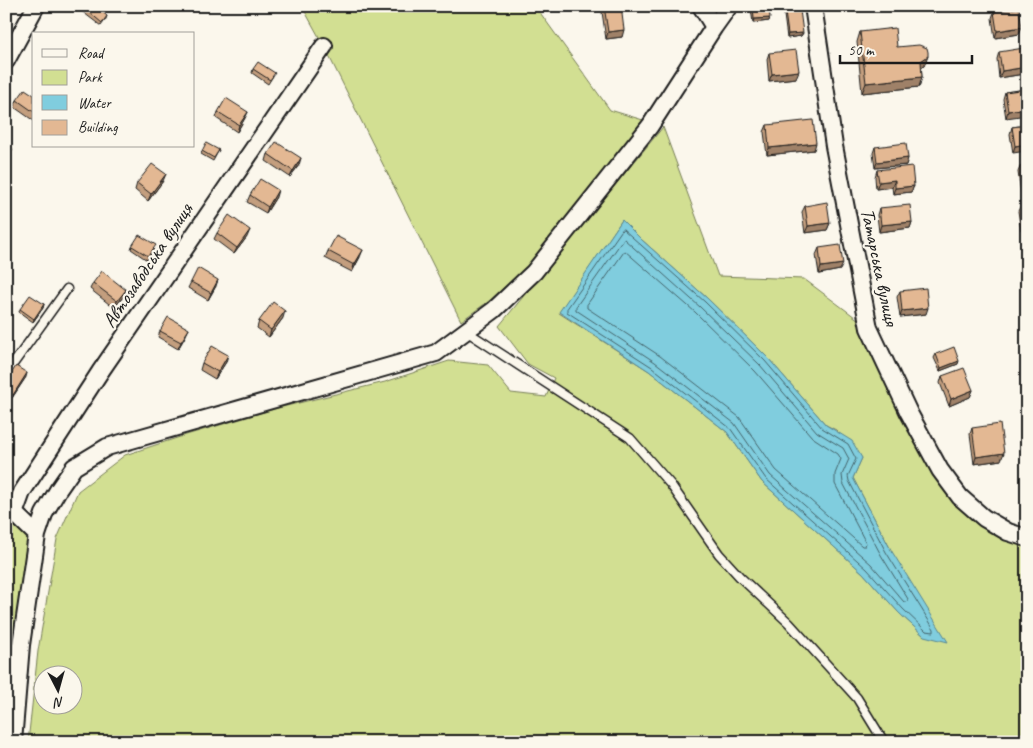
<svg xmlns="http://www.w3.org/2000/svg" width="1033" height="748" font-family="Caveat,sans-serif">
<rect width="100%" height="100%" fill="#fbf7ec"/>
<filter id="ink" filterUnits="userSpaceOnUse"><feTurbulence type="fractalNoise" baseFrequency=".02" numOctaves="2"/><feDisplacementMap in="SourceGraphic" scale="10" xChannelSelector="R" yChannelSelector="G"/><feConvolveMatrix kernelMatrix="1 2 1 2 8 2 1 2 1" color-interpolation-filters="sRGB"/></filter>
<g filter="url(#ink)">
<!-- green -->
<path fill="#d2df92" stroke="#777e57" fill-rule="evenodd" d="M 302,6 L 538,6 L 541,14 L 610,110 L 643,120 L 529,265 L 489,301 L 461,321 L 324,46 Z
M 663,127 L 718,276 L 804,279 L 859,320 L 912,436 L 932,473 L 953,501 L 979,524 L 1003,539 L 1027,546 L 1027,742 L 28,742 L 38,651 L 57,539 L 78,491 L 125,455 L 186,435 L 278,408 L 385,382 L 449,361 L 488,365 L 511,393 L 546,397 L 554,378 L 528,364 L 499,326 ZM 622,220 L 642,240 L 708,299 L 768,358 L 826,425 L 836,430 L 862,458 L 853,478 L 891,550 L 924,636 L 899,613 L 863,573 L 762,482 L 727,432 L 649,371 L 559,313 ZM 42,676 L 72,676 L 72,706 L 42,706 Z
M 6,506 L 37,535 L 21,645 L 6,647 Z"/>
<!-- water -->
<path fill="#80cdde" stroke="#588690" d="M 622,220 L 642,240 L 708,299 L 768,358 L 826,425 L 852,441 L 862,458 L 853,478 L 891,550 L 948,642 L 924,636 L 899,613 L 863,573 L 762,482 L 727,432 L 649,371 L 559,312 Z"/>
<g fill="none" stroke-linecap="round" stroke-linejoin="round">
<!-- shore -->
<path stroke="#44636a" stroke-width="1" d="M 623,229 L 705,302 L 765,361 L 822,428 L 848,444 L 856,459 L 848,476 L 849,481 L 886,552 L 934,629 L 934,632 L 926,631 L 903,609 L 867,569 L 766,479 L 730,428 L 652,367 L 567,312 L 567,309 Z
M 624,239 L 700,307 L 760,365 L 817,432 L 843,448 L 849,459 L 842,475 L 843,483 L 881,555 L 908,599 L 907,602 L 904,602 L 871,564 L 770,475 L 734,423 L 655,362 L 576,310 L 576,307 Z
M 625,251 L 695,312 L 755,371 L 812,437 L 838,454 L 841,459 L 835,474 L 835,484 L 866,543 L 865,546 L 862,546 L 776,470 L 739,417 L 660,356 L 587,308 L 587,305 Z"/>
<!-- service casing -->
<g stroke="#1c1c1c" stroke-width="11">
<path id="service" d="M 466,331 L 630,438 L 671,485 L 719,554 L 740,577 L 789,623 L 857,698 L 884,742
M 6,374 L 67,289"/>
</g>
<!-- minor casing -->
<g stroke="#1c1c1c" stroke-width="20">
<path id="minor" d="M 701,6 L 714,27
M 813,6 L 834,146 L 869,328 L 909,413 L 940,470 L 960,497 L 984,518 L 1008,532 L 1027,538
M 6,61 L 36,6
M 8,507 L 37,535
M 14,514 L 22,492 L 100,372 L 324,46
M 13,742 L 21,645 L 37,535 L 44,514 L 58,490 L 74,467 L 107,447 L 436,353 L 494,310 L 534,272 L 650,126 L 714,27 L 729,6"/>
</g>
<!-- service -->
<use href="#service" stroke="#fbf7ec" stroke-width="8"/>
<!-- minor -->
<use href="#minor" stroke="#fbf7ec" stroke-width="16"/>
</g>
<!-- wall -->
<path fill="#c39e7e" stroke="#1c1c1c" d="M 82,6 L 107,16 L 106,19 L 101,26 L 80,10 Z
M 604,6 L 621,6 L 622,37 L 606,39 L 602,12 Z
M 752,6 L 769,6 L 769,21 L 753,23 L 751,9 Z
M 785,12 L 803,33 L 801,36 L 787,38 L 784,15 Z
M 994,12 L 1019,34 L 995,38 L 992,18 Z
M 860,32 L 897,47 L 928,56 L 924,66 L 921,68 L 922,77 L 919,87 L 862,93 L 857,42 Z
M 999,52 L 1024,74 L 999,78 L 997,59 Z
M 769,53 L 796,78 L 769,81 L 767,59 Z
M 253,69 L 273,76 L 268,84 L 252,73 Z
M 1027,89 L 1006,118 L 1003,99 L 1005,92 Z
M 34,95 L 34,121 L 14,107 L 17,100 Z
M 218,112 L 248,112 L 245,118 L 237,132 L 216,118 Z
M 767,125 L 814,150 L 767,155 L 764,132 Z
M 1027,125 L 1013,153 L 1010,134 L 1012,127 Z
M 875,147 L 908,158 L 906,165 L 875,168 L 873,153 Z
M 219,150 L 213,161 L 201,154 L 202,151 Z
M 268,154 L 299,165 L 290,177 L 266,161 Z
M 1021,165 L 1027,192 L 1021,193 L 1018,172 Z
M 877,170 L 914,186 L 911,192 L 893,194 L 892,187 L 876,189 L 875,177 Z
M 163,181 L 148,201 L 135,190 L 137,183 Z
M 250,195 L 276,197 L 266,213 L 247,202 Z
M 1027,204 L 1027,230 L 1021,230 L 1018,211 L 1021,205 Z
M 805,206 L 830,223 L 827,230 L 805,233 L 802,212 Z
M 879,208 L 912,222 L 910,228 L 879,232 L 877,215 Z
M 217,233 L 247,237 L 234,254 L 214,239 Z
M 132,246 L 154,249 L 147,260 L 131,249 Z
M 819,248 L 840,270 L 819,274 L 816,255 Z
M 328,251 L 360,257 L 352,272 L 325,258 Z
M 191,282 L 216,286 L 208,300 L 188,288 Z
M 93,283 L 123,297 L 114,308 L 90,289 Z
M 900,291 L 926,314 L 900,317 L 897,297 Z
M 44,304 L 43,308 L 33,322 L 19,312 L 20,309 Z
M 283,318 L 269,337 L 257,328 L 259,321 Z
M 160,331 L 186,335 L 178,349 L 158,337 Z
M 936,354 L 958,364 L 940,371 L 934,358 Z
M 226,362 L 215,379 L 200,370 L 202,363 Z
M 942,376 L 973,390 L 970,397 L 949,406 L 940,383 Z
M 26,377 L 12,398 L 6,395 L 6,382 Z
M 972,428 L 1001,460 L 974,464 L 970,434 Z"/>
<!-- shaded-wall -->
<path fill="#9f8167" stroke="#1c1c1c" d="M 854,6 L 889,6 L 853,10 Z
M 770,18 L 769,21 L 753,23 L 754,19 Z
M 1022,27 L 1019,34 L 995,38 L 997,31 Z
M 624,30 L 622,37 L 606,39 L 608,32 Z
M 803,33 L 801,36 L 787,38 L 788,34 Z
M 928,56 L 924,66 L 917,71 L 921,61 Z
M 1027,67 L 1024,74 L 999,78 L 1002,71 Z
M 799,71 L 796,78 L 769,81 L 772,74 Z
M 922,77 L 919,87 L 862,93 L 866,83 Z
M 1027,108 L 1027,115 L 1006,118 L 1008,111 Z
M 248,112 L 245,118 L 237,132 L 239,125 Z
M 816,143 L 814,150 L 767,155 L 769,148 Z
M 1027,144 L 1027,151 L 1013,153 L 1015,146 Z
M 301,158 L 299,165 L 290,177 L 293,171 Z
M 908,158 L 906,165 L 875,168 L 877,162 Z
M 166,174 L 163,181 L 148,201 L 151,194 Z
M 895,180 L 892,187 L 876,189 L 879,182 Z
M 914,186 L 911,192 L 893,194 L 895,188 Z
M 1023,186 L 1027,186 L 1027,192 L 1021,193 Z
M 278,190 L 276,197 L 266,213 L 268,207 Z
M 912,222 L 910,228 L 879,232 L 881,225 Z
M 830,223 L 827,230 L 805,233 L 808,226 Z
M 1027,223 L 1027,230 L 1021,230 L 1024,224 Z
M 250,230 L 247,237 L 234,254 L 237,248 Z
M 363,250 L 360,257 L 352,272 L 354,265 Z
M 843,264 L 840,270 L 819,274 L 821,267 Z
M 218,280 L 216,286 L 208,300 L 211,293 Z
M 126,290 L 123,297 L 114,308 L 117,301 Z
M 44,304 L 43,308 L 33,322 L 34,319 Z
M 928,308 L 926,314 L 900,317 L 902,311 Z
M 285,311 L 283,318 L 269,337 L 271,330 Z
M 189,329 L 186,335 L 178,349 L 181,342 Z
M 228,355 L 226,362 L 215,379 L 218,372 Z
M 959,361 L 958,364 L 940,371 L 941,368 Z
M 27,373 L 26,377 L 12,398 L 13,395 Z
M 973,390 L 970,397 L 949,406 L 951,399 Z
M 1004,453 L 1001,460 L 974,464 L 976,457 Z"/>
<!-- building -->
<path fill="#e3b893" stroke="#1c1c1c" d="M 82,6 L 96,6 L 107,16 L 102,23 Z
M 604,6 L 621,6 L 624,30 L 608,32 Z
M 753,6 L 769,6 L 770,18 L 754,19 Z
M 1019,8 L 1022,27 L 997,31 L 994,12 Z
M 800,10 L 803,33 L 788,34 L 785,12 Z
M 895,28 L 897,47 L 919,45 L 927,48 L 928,52 L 928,56 L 921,61 L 922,77 L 866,83 L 860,32 Z
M 1024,48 L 1027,67 L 1002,71 L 999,52 Z
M 796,50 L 799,71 L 772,74 L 769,53 Z
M 258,62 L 275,73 L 270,80 L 253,69 Z
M 25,89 L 34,95 L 34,112 L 17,100 Z
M 1027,89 L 1027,108 L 1008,111 L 1005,92 Z
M 226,98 L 248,112 L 239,125 L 218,112 Z
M 813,120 L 816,143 L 769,148 L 767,125 Z
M 1027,125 L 1027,144 L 1015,146 L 1012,127 Z
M 276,142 L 301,158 L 293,171 L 268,154 Z
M 206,143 L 219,150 L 214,158 L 202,151 Z
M 906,143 L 908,158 L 877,162 L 875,147 Z
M 6,145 L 13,149 L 6,160 Z
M 152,164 L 166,174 L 151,194 L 137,183 Z
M 1027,164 L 1027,186 L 1023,186 L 1021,165 Z
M 912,166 L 914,186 L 895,188 L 895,180 L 879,182 L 877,170 Z
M 260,179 L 278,190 L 268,207 L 250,195 Z
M 827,202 L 830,223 L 808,226 L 805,206 Z
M 1027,204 L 1027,223 L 1024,224 L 1021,205 Z
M 910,205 L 912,222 L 881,225 L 879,208 Z
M 229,215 L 250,230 L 237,248 L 217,233 Z
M 139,235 L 156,245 L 148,256 L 132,246 Z
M 336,236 L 363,250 L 354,265 L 328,251 Z
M 840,245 L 843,264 L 821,267 L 819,248 Z
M 198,268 L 218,280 L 211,293 L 191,282 Z
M 102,271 L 126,290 L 117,301 L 93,283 Z
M 926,288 L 928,308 L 902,311 L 900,291 Z
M 30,295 L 44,304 L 34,319 L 20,309 Z
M 273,302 L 285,311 L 271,330 L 259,321 Z
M 168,317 L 189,329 L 181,342 L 160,331 Z
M 212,346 L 228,355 L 218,372 L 202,363 Z
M 954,347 L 959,361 L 941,368 L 936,354 Z
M 16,366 L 27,373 L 13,395 L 6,390 L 6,382 Z
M 964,368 L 973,390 L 951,399 L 942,376 Z
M 1000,424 L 1004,453 L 976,457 L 972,428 Z"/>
</g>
<g text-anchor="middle" stroke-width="4.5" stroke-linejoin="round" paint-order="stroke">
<!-- street labels -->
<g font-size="20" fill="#1c1c1c" stroke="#fbf7ec">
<text transform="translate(147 265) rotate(-56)" y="7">Автозаводська вулиця</text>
<text transform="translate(880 267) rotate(78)" y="7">Татарська вулиця</text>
</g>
</g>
<!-- margin -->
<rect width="1033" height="748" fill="none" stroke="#fbf7ec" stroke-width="25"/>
<rect x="12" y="12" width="1008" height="723" fill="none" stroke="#1c1c1c" stroke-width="2" filter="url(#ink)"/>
<!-- legend -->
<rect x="32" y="32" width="162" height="115" fill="#fbf7ec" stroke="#a29f99"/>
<rect x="42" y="49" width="25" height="8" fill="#fbf7ec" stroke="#a29f99"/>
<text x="78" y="58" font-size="15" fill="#1c1c1c">Road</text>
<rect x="42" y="70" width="25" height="15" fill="#d2df92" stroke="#a29f99"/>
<text x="78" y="82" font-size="15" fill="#1c1c1c">Park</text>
<rect x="42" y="95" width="25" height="15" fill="#80cdde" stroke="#a29f99"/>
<text x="78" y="108" font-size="15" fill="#1c1c1c">Water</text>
<rect x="42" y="120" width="25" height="15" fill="#e3b893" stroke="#a29f99"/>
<text x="78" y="132" font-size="15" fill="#1c1c1c">Building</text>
<!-- north arrow -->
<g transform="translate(58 690) rotate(174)"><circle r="24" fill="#fbf7ec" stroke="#a29f99"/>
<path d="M0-4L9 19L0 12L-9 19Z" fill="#1c1c1c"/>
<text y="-8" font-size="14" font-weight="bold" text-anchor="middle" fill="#1c1c1c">N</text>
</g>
<!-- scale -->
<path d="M840 55v8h132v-8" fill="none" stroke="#1c1c1c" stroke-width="2.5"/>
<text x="848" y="55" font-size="15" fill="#1c1c1c" stroke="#fbf7ec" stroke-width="4" paint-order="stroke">50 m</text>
</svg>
